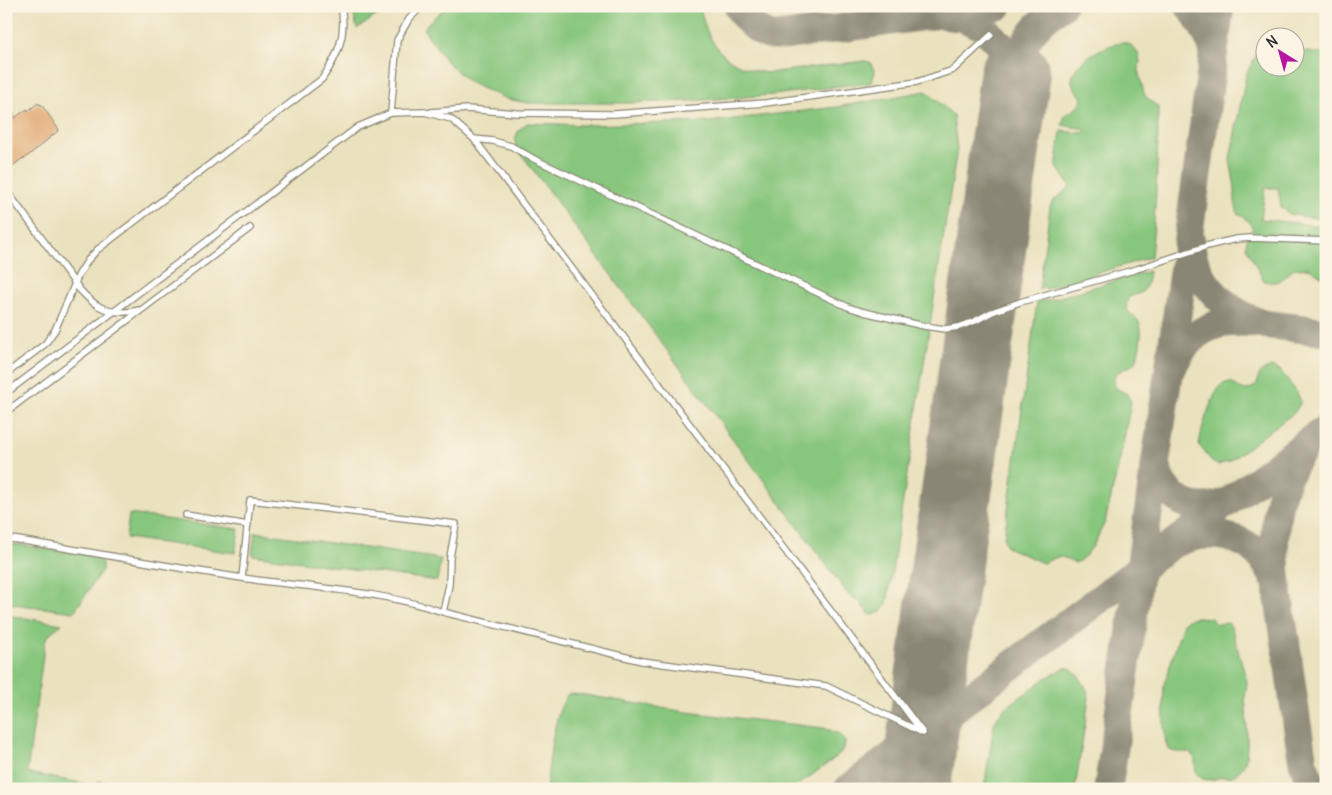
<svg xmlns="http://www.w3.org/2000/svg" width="1332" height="795" font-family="Delius,sans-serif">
<rect width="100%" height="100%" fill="#fcf5e5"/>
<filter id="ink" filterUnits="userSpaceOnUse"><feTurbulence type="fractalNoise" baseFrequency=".02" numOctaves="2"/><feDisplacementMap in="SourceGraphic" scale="10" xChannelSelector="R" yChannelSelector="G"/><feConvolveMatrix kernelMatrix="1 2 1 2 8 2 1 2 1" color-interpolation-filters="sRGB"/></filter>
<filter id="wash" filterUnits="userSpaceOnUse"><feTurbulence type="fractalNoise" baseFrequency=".0096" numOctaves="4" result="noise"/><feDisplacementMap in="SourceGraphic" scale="20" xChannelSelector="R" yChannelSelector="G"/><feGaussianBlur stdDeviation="1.12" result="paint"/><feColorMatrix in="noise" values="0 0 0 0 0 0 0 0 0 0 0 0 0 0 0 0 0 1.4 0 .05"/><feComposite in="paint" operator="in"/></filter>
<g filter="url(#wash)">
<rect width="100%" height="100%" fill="#eae1be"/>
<!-- green -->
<path fill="#87c67d" stroke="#597854" d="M 352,6 L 390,6 L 357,29 Z
M 447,6 L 700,6 C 707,46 727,68 768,73 L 864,61 L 870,62 L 875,72 L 873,78 L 871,82 L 866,84 L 847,85 L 812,90 L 773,95 L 689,101 L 630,103 L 527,103 L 507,99 L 470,83 L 447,62 L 424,30 L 427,24 Z
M 1123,42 L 1131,45 L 1138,53 L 1140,61 L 1139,68 L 1139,75 L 1145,96 L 1158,107 L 1158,109 C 1158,159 1156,208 1151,257 L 1048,288 L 1039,289 L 1050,207 L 1052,202 L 1070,187 L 1069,185 L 1057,167 L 1057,161 L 1061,131 L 1085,133 L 1085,129 L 1062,125 L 1065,115 C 1099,97 1070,94 1072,79 C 1075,59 1106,45 1123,42 Z
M 1260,46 L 1264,46 L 1264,68 L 1294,68 L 1295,50 L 1322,54 L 1326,58 L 1326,217 L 1320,219 L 1289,214 L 1281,207 L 1278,188 L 1265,188 L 1261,219 L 1314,225 L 1326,225 L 1326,277 L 1323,277 L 1309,268 L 1294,268 C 1282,278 1281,285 1264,281 L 1246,247 C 1246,227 1265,231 1238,214 L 1235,202 L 1235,188 L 1230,159 L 1246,75 Z
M 926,91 L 953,115 L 957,149 L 887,604 L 879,613 L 872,615 L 867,612 L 860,602 L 848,594 L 516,147 L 515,140 L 518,131 L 527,123 L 582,125 L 708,122 L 837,107 Z
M 1149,271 C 1148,277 1148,286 1143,291 C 1136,298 1124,291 1127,310 C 1131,315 1136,317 1139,322 C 1144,330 1139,349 1137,359 C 1131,373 1107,366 1116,388 L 1127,394 L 1131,402 L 1120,459 L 1105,522 L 1093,546 L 1085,556 L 1079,561 L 1075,563 L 1062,557 L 1057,557 L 1043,563 L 1011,549 C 1006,546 1005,544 1004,538 L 1037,302 L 1053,299 Z
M 1271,367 L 1280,370 L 1296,391 L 1300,399 L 1300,404 L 1295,412 L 1230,461 L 1218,465 L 1213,463 L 1199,445 C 1201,430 1210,400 1219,388 C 1222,384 1225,383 1230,382 C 1241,388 1246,395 1257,384 C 1259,372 1260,372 1271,367 Z
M 129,514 L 239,529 L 235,553 L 126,538 Z
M 255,532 L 441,559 L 437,581 L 252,555 Z
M 6,543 L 95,556 L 102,563 L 102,570 L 74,612 L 6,603 Z
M 6,615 L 62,624 L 51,632 L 45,641 L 27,773 L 98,786 L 98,781 L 156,789 L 6,789 Z
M 1197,617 L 1211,618 L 1217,624 L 1228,623 L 1231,626 L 1247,681 C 1247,689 1243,697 1246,705 C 1246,719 1249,749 1245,762 C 1244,766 1240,771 1236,774 C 1232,777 1227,777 1222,777 C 1215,779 1206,782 1200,777 C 1192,772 1198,763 1193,756 C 1188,749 1179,754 1172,751 C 1169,750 1168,749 1167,746 C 1163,736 1163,696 1164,685 L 1183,623 L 1191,618 Z
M 1064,668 L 1070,668 C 1079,674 1087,687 1089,698 L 1075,789 L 984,789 L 994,724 L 998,716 L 1004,709 L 1046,678 Z
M 568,694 L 585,695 L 686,712 L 824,728 C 840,734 853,737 839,755 L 793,789 L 546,789 C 550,761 552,717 568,694 Z"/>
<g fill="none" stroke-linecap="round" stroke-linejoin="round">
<!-- taxiway -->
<path stroke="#8a8674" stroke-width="29" d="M 738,6 C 742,17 760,34 772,36 C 776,36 781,36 785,36 L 998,6
M 1189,6 C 1201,20 1207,34 1214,50
M 949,16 L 963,18 L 980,25 L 1004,48 L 1011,61 L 1015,75
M 1015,75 C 1017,66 1019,56 1023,48 C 1030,31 1047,15 1062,6
M 1191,241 C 1192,278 1224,310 1257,322 C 1264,325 1273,325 1280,326 C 1295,328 1311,330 1326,332
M 1172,369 C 1179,350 1195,331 1216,325 C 1229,321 1245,322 1259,323
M 1303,450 C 1260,508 1276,580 1286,645 C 1291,685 1297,724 1303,763 L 1310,780 L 1315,789
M 1156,460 C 1157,468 1158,476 1162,482 C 1176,506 1202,513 1226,502
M 1178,542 C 1201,531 1231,533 1252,548 C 1263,557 1270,570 1277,583
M 848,789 L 1326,428
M 1108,789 L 1191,218 L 1220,6"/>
<!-- runway -->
<path stroke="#8a8674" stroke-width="71" d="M 915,789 L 1015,75"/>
</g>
<g id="blocks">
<!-- building -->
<path fill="#dfa66e" d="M 6,96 L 15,118 L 27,109 L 28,111 L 38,103 L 39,105 L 41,104 L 59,130 L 24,159 L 23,158 L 11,167 L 6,161 Z"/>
</g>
</g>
<g filter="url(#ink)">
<use href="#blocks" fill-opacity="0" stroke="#8a8674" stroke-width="1"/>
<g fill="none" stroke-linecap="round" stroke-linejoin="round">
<!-- lane casing -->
<g stroke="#8a8674" stroke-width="8">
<path id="lane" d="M 431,112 L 467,109 L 516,113 L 614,114 L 765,103 L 917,82 L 953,70 L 991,35
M 391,113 L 397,40 L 409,19 L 422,6
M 474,139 L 493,141 L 511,146 L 532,158 L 848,307 L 864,312 L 924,326 L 945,329 L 959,327 L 975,321 L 992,312 L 1020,302 L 1137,269 L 1207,246 L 1223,242 L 1237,239 L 1250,238 L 1326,241
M 6,190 L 80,290 C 92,303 103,312 122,312 C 128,312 133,312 138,310
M 6,374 L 45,344 L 55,330 L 79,274 L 88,260 L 97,250 L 322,79 C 338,56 347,35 341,6
M 6,393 L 358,127 L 391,113 L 424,112 L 451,119 L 474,139 L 923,733
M 6,412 L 250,228
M 186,515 L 248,525
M 6,538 C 85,551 163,566 242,578 C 309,588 378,590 443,612 L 642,661 L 826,686 L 921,732
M 242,578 L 250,500 L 456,524 L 450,557 L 449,585 L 443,612"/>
</g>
<!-- lane -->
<use href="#lane" stroke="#fff" stroke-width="5.5"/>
</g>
</g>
<!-- margin -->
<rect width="1332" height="795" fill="none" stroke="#fcf5e5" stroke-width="25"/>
<!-- north arrow -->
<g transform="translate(1280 52) rotate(323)"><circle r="24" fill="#fcf5e5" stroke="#a8a49b"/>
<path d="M0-4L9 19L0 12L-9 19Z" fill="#b5179e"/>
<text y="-8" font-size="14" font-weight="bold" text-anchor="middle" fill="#2b2b2b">N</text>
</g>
</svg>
